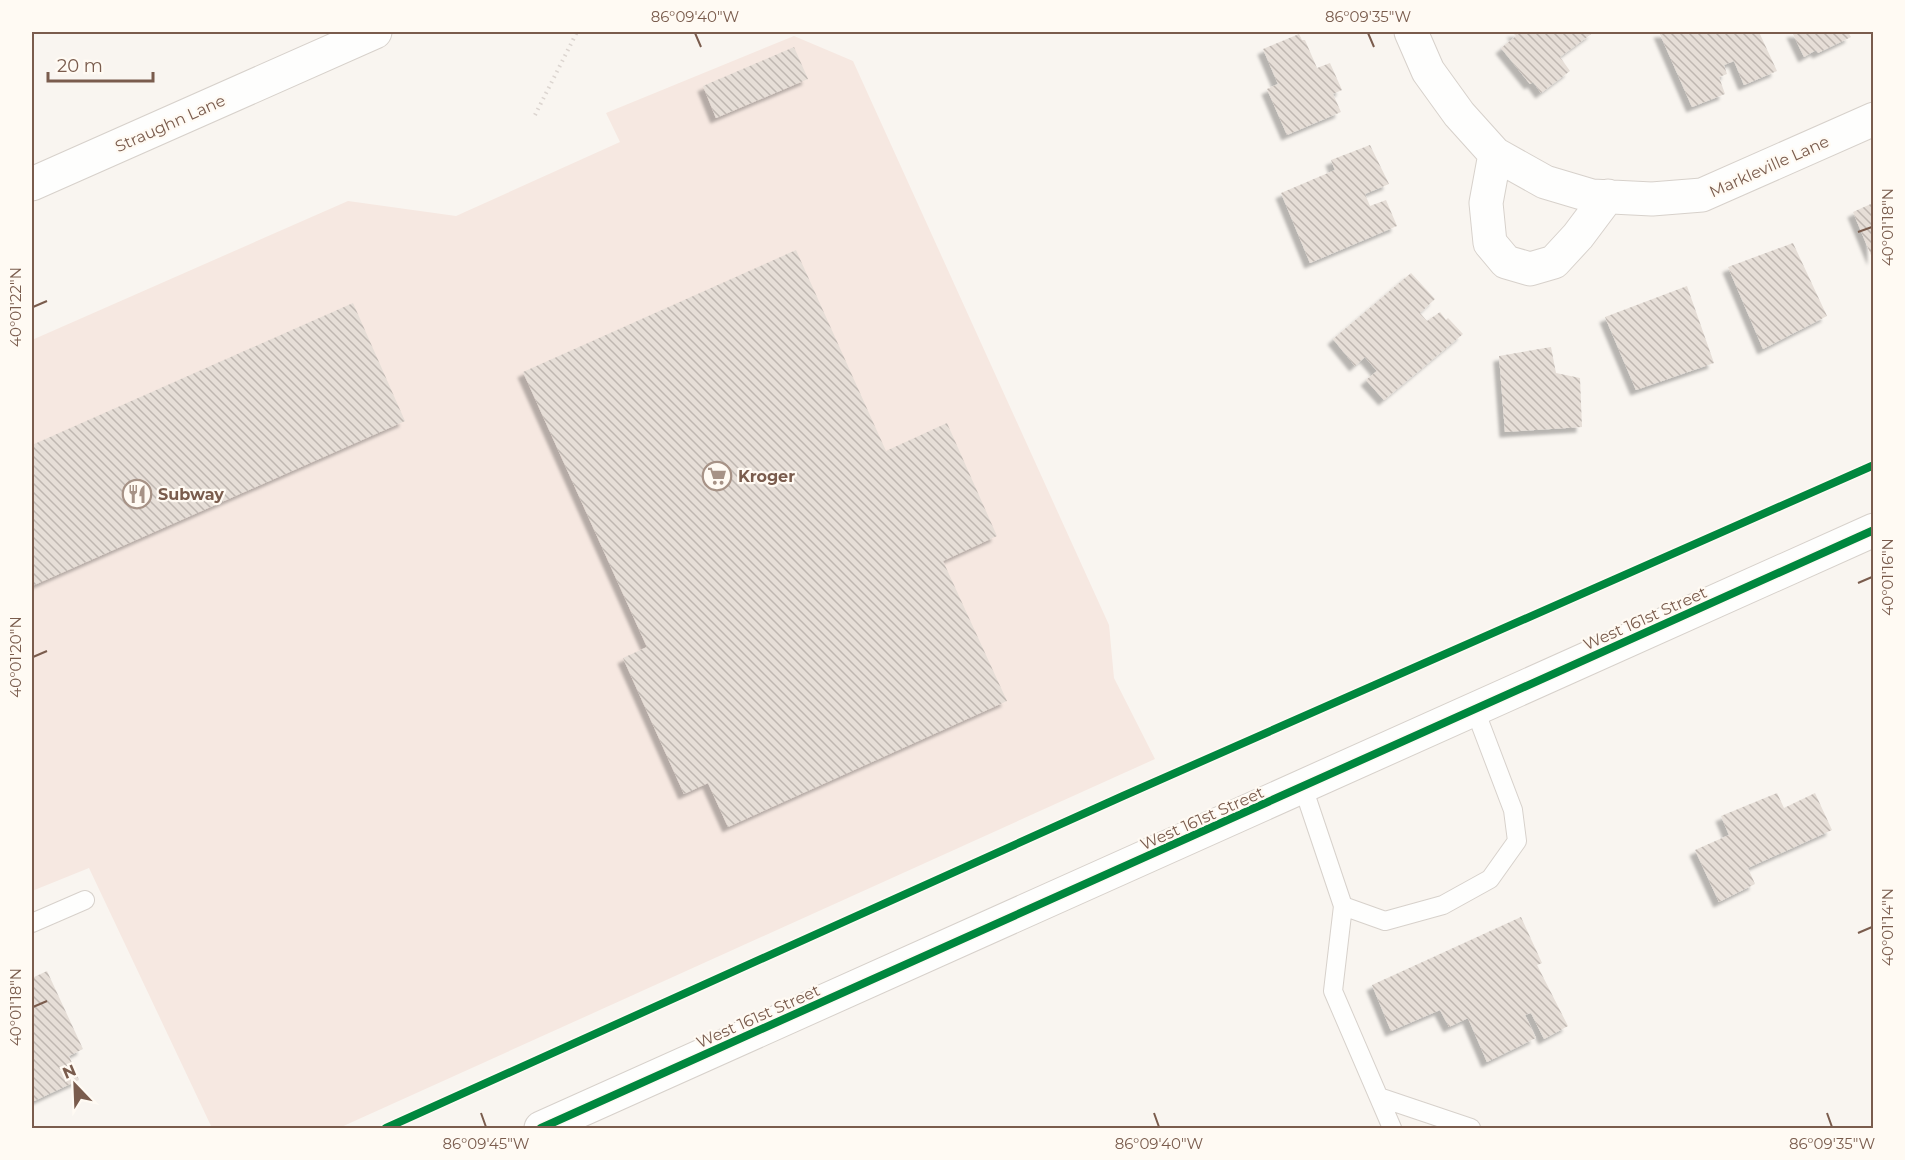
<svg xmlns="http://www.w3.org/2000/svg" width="1905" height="1160" font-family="Montserrat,sans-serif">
<defs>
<pattern id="building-back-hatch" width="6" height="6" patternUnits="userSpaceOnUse" patternTransform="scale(1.5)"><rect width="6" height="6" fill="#e6ded7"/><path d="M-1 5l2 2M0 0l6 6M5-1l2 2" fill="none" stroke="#bfb7b1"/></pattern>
<filter id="shadow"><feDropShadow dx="-5.5" dy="5.5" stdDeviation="1.5" flood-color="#0004"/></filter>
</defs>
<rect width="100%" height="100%" fill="#f9f5f0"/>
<!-- commercial -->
<path fill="#f6e8e1" d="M 794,36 L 853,61 L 1109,625 L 1114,678 L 1155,759 L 339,1128 L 212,1128 L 89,868 L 32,891 L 32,340 L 348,201 L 456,216 L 620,142 L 606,113 Z"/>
<!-- building -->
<path fill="url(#building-back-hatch)" filter="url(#shadow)" d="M 1512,32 L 1594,32 L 1560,57 L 1570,71 L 1541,93 L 1533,82 L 1530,84 L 1501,48 L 1516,36 Z
M 1659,32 L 1759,32 L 1777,71 L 1744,85 L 1734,61 L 1724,65 L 1727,74 L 1719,77 L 1725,94 L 1692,107 Z
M 1792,32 L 1848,32 L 1851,37 L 1818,53 L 1816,50 L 1804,57 Z
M 1299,34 L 1302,40 L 1305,40 L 1317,68 L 1330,63 L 1342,90 L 1333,94 L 1341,112 L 1287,135 L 1267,89 L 1278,84 L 1263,49 Z
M 794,47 L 808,79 L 716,118 L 703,86 Z
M 1370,145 L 1389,184 L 1365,194 L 1370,206 L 1386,200 L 1397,226 L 1310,263 L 1281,193 L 1335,170 L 1331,160 Z
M 1873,203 L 1873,260 L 1853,212 Z
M 1793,243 L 1827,316 L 1763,349 L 1728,267 Z
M 796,250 L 886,451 L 947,423 L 997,536 L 943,561 L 1007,701 L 728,827 L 708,783 L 684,794 L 623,658 L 647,647 L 523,372 Z
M 1411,273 L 1435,299 L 1420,313 L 1427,321 L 1440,312 L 1446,320 L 1448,318 L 1463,334 L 1384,400 L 1366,380 L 1377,371 L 1365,357 L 1355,366 L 1333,339 Z
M 1687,286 L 1714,363 L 1636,390 L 1605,317 Z
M 353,303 L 405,421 L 32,586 L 32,445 Z
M 1551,347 L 1556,373 L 1580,378 L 1582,427 L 1505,432 L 1499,356 Z
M 1777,793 L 1784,808 L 1815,793 L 1832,830 L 1748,868 L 1755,884 L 1719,902 L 1695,850 L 1729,835 L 1721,816 Z
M 1521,917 L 1542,963 L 1537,965 L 1568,1026 L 1544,1039 L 1531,1013 L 1525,1015 L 1536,1038 L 1487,1062 L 1468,1018 L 1449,1027 L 1440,1010 L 1391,1031 L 1372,985 Z
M 47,971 L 83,1049 L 69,1056 L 79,1080 L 32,1102 L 32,978 Z"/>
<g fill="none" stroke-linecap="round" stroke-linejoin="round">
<!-- service casing -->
<g stroke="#d7d1cb" stroke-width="20">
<path id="service" d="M 1303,787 L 1343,906 L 1333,991 L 1392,1128
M 1343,906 L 1385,921 L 1443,905 L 1490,879 L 1517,841 L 1513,810 L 1475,710
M 32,923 L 85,900
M 1379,1097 L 1471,1128"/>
</g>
<!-- minor casing -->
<g stroke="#d7d1cb" stroke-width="35">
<path id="minor" d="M 1411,32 L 1428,71 L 1459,114 L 1495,154 L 1545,182 L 1592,196 L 1652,199 L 1702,195 L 1874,119
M 1495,154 L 1486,203 L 1490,243 L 1506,262 L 1530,269 L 1554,262 L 1578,236 L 1608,196
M 32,184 L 375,32"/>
</g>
<!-- tertiary casing -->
<g stroke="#d7d1cb" stroke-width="35">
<path id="tertiary" d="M 541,1128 L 1874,530"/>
</g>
<!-- path -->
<path stroke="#dcd5d0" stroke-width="4" stroke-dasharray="1.5 4.5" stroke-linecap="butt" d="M 535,115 L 577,32"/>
<!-- service -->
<use href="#service" stroke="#fefefd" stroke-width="18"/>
<!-- minor -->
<use href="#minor" stroke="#fefefd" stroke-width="33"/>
<!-- tertiary -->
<use href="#tertiary" stroke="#fefefd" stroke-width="33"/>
<!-- cycleway casing -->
<g stroke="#fffaf3" stroke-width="11">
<path id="cycleway" d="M 386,1128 L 1123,796 L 1874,465
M 541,1128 L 1874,530"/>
</g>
<!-- cycleway -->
<use href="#cycleway" stroke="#00873e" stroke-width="8"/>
</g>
<!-- ticks -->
<path fill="none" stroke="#7a5c4d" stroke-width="2" d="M 695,33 L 701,47M 1368,33 L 1374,47M 1858,232 L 1872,227M 33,307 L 47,301M 1858,583 L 1872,577M 33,657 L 47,651M 1858,933 L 1872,927M 33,1007 L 47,1001M 481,1113 L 486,1127M 1154,1113 L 1159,1127M 1827,1113 L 1832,1127"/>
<!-- icons -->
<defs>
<g id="supermarket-ring" transform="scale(1.5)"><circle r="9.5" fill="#fffaf3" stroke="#a69286" stroke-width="1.5"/><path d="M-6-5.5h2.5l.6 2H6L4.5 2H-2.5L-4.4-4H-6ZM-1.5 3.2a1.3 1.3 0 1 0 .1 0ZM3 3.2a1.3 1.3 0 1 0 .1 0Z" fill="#a69286"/></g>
<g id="restaurant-ring" transform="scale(1.5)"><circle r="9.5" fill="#fffaf3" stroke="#a69286" stroke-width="1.5"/><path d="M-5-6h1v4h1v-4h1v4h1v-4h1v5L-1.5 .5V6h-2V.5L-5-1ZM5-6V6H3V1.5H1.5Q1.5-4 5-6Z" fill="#a69286"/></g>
</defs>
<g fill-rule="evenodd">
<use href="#supermarket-ring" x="717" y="476"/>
<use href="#restaurant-ring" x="137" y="494"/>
</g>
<g text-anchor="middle" stroke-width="4.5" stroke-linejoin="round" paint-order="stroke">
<!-- street labels -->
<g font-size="16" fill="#7a5c4d" stroke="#fffaf3">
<text transform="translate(170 123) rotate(-24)" y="6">Straughn Lane</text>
<text transform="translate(1769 166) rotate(-24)" y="6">Markleville Lane</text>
<text transform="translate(1645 618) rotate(-24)" y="6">West 161st Street</text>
<text transform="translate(1202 818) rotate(-24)" y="6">West 161st Street</text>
<text transform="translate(758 1016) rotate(-24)" y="6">West 161st Street</text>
</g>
<!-- poi labels -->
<g font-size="16" font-weight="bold" fill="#7a5c4d" stroke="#fffaf3" text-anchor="start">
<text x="738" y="482">Kroger</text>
<text x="158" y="500">Subway</text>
</g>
</g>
<!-- border -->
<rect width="1905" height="1160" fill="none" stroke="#fffaf3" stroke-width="66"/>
<!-- north arrow -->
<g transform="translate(75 1085) rotate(337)" stroke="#fffaf3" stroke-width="4.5" paint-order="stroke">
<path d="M0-4.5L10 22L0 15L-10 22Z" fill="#7a5c4d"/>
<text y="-9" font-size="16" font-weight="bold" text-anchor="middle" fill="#7a5c4d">N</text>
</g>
<!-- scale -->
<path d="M48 72v9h105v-9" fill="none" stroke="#7a5c4d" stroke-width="3"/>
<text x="57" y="72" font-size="18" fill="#7a5c4d" stroke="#fffaf3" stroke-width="4.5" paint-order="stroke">20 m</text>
<rect x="33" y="33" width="1839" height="1094" fill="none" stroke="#7a5c4d" stroke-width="2"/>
<g font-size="15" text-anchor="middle" fill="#7a5c4d">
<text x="695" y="22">86°09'40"W</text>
<text x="1368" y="22">86°09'35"W</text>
<text transform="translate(1888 227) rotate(-90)" y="5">40°01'18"N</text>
<text transform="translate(16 307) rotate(-90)" y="5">40°01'22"N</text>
<text transform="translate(1888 577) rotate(-90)" y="5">40°01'16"N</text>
<text transform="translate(16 657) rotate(-90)" y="5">40°01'20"N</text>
<text transform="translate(1888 927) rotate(-90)" y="5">40°01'14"N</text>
<text transform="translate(16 1007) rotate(-90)" y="5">40°01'18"N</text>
<text x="486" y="1149">86°09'45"W</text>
<text x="1159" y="1149">86°09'40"W</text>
<text x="1832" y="1149">86°09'35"W</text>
</g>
</svg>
